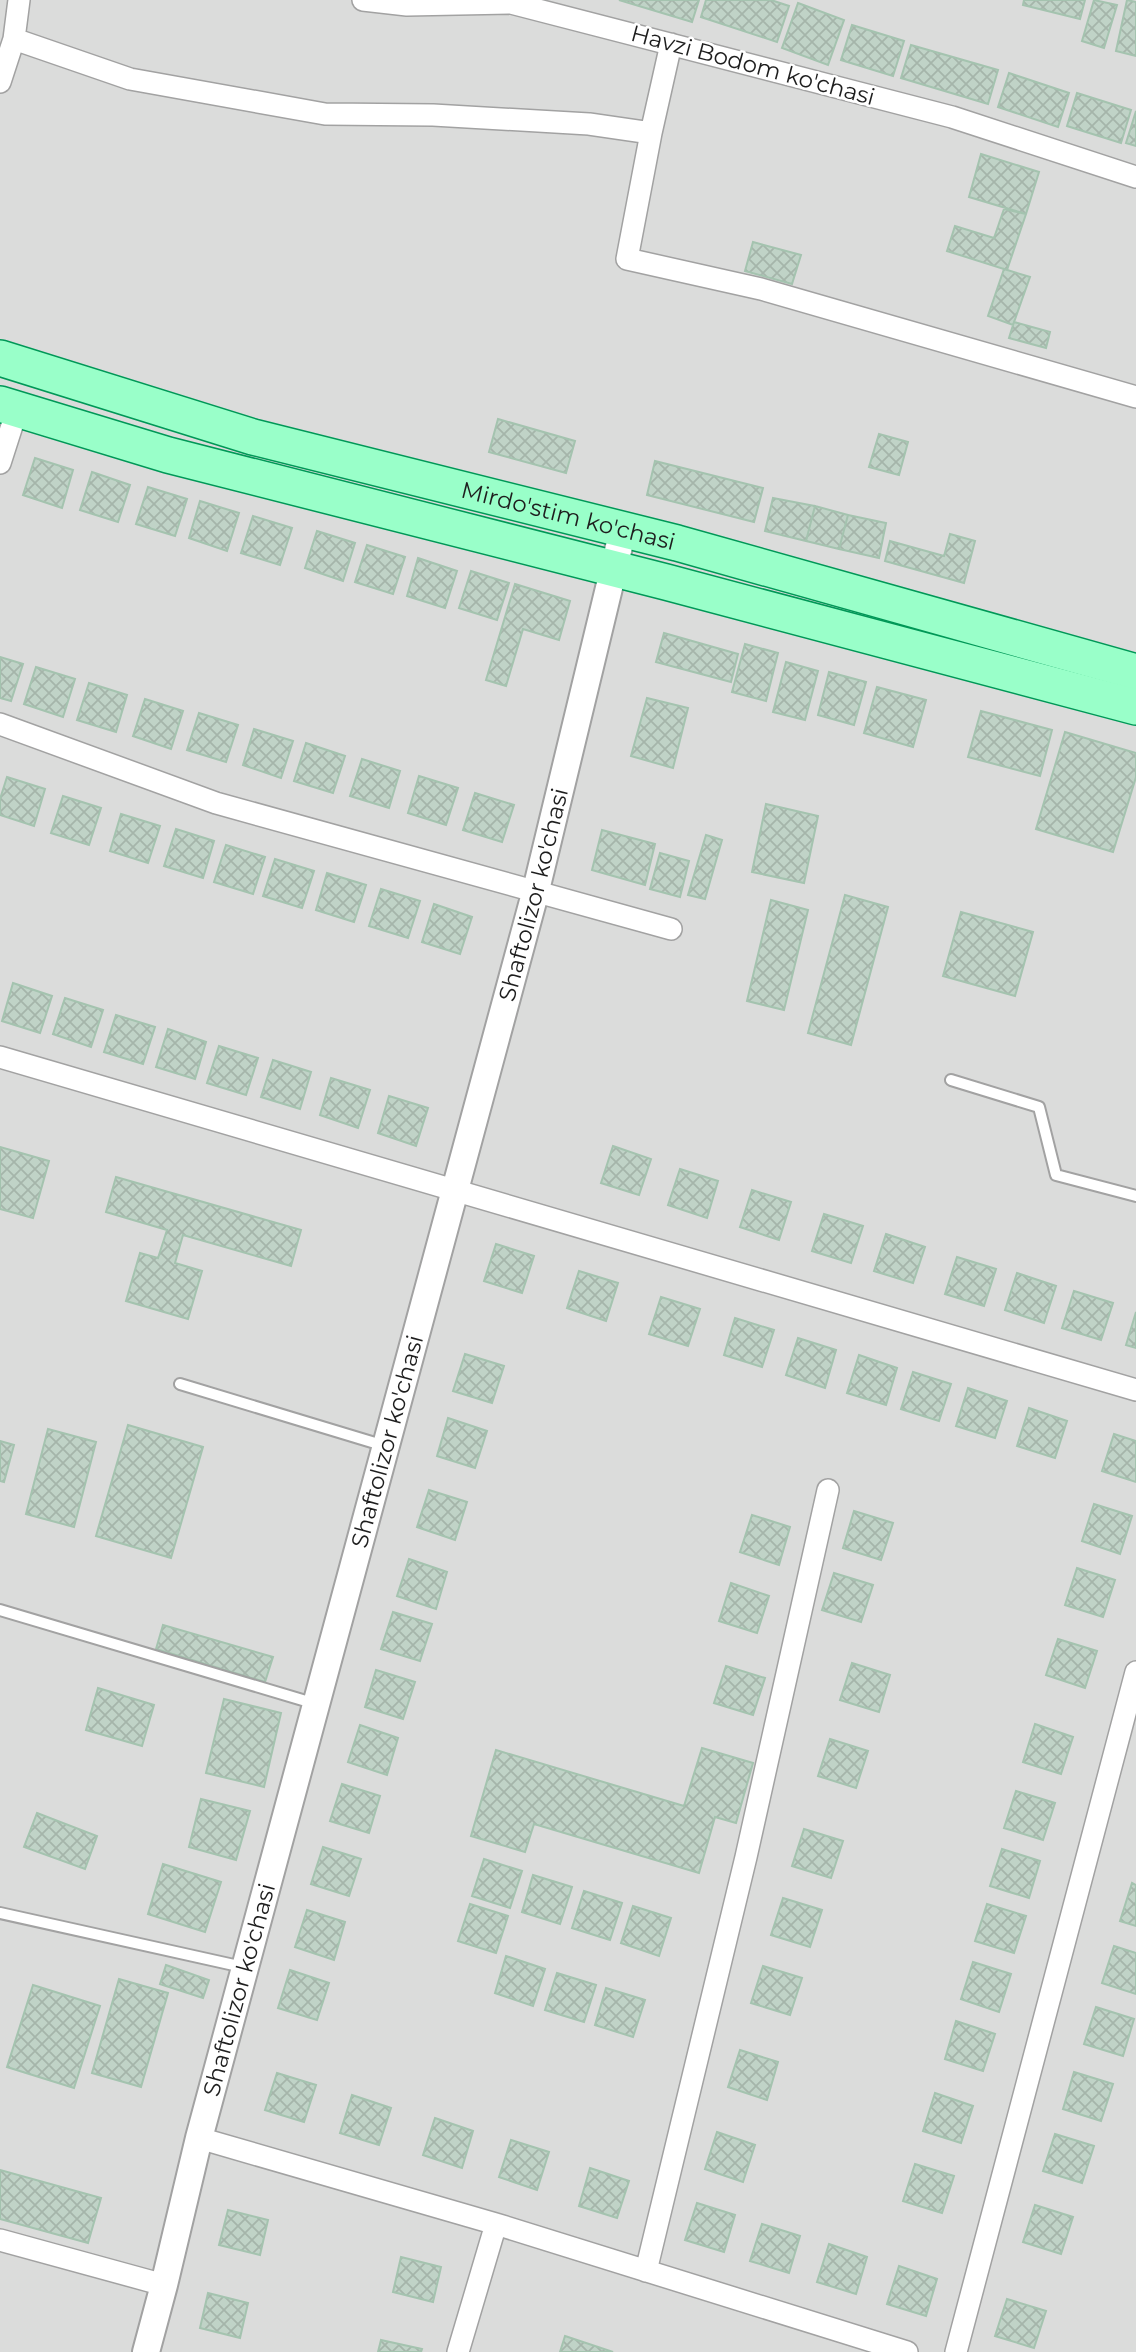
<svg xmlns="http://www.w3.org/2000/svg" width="1136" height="2352" font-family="Montserrat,sans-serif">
<defs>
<pattern id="building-cross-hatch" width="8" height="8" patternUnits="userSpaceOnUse" patternTransform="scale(1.75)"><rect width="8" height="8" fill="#c0d3c7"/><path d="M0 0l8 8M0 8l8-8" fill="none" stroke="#a5b5aa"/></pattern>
</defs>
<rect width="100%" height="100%" fill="#e3f0ea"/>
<!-- residential -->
<path fill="#dbdcdb" d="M 0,0 L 1136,0 L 1136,2352 L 0,2352 Z"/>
<!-- building -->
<path fill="url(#building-cross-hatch)" stroke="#a4c3af" stroke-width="2" d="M 619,0 L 699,0 L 692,22 Z
M 706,0 L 771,0 L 789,6 L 777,42 L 701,17 Z
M 1024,0 L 1085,0 L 1080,19 L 1023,5 Z
M 1094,0 L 1117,5 L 1104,48 L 1082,41 Z
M 1127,0 L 1136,2 L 1136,56 L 1116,51 Z
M 798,3 L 844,20 L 828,65 L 782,48 Z
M 852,25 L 904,41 L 893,76 L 841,60 Z
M 911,45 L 998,70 L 988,104 L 901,78 Z
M 1009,73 L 1069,93 L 1058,127 L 998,107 Z
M 1077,93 L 1131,110 L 1121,143 L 1067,126 Z
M 1136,111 L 1136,146 L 1126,143 Z
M 981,154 L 1039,172 L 1026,214 L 969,197 Z
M 1004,209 L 1026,214 L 1007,270 L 947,251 L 955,226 L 994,238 Z
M 753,242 L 801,255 L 792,284 L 745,271 Z
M 1004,269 L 1030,277 L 1013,325 L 988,316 Z
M 1014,322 L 1050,332 L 1046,348 L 1009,338 Z
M 498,419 L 575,441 L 566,473 L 489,452 Z
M 879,434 L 908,442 L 899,475 L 869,467 Z
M 35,458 L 73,470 L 62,508 L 23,495 Z
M 655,461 L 763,488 L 754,522 L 647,495 Z
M 92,472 L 130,485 L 118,522 L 80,510 Z
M 148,487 L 187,499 L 175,536 L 136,524 Z
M 773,498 L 815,506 L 806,541 L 765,531 Z
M 200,501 L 239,513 L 227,551 L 189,538 Z
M 815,506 L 848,515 L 839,549 L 806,541 Z
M 848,515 L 886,523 L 879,558 L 839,549 Z
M 253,516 L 292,528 L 280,565 L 241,553 Z
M 317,531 L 355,543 L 343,581 L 305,568 Z
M 950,534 L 975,541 L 964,583 L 885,561 L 890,541 L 944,556 Z
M 367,545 L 405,557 L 393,594 L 355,582 Z
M 418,558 L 457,571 L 445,608 L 407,596 Z
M 471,571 L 509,583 L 497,620 L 459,608 Z
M 515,584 L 570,601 L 559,640 L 523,629 L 506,686 L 486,680 Z
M 664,633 L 738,654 L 731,682 L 656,662 Z
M 745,644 L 778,653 L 766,701 L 732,692 Z
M 0,657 L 23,664 L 11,701 L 0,698 Z
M 786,662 L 818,671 L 805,720 L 773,712 Z
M 36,667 L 75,679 L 63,717 L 24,704 Z
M 829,672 L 866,682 L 854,725 L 818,715 Z
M 89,683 L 127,695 L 116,732 L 77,720 Z
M 877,687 L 926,700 L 913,747 L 864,733 Z
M 647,698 L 688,708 L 673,768 L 631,756 Z
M 145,699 L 183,711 L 171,749 L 133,736 Z
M 981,711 L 1052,730 L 1040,776 L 968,757 Z
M 199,713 L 238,725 L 226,762 L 187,750 Z
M 254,729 L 293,741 L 281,778 L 243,765 Z
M 1065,732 L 1136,753 L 1136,777 L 1113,852 L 1036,829 Z
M 306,743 L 345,756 L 333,793 L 294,781 Z
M 362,759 L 400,771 L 389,808 L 350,796 Z
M 419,776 L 458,788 L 446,825 L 408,813 Z
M 7,777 L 45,789 L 34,826 L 0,815 L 0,799 Z
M 475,793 L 514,805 L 502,842 L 463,830 Z
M 63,796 L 101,808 L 89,845 L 51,833 Z
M 766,804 L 818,816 L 804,883 L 752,872 Z
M 121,814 L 160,826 L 148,863 L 110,851 Z
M 176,829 L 214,841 L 203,878 L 164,866 Z
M 602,830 L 655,844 L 645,885 L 592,870 Z
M 706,835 L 722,840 L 705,899 L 688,895 Z
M 226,845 L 265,857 L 253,894 L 214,882 Z
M 660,853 L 689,861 L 680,897 L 650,889 Z
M 275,859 L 314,871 L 302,908 L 263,896 Z
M 327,873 L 366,885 L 354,922 L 316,910 Z
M 381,889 L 420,901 L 408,938 L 369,926 Z
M 845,895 L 888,907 L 851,1045 L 808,1033 Z
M 771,900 L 808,910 L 784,1010 L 747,1001 Z
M 434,904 L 472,917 L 460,954 L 422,942 Z
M 961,912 L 1033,932 L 1015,996 L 943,976 Z
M 13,983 L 52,996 L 40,1033 L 2,1021 Z
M 65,998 L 103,1010 L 91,1047 L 53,1034 Z
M 116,1015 L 155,1027 L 143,1064 L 104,1052 Z
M 168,1029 L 206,1042 L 195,1079 L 156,1067 Z
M 219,1046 L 258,1058 L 246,1095 L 207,1083 Z
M 273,1060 L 311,1072 L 300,1109 L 261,1097 Z
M 331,1078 L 370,1090 L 358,1128 L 320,1115 Z
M 389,1096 L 428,1108 L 416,1146 L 378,1133 Z
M 613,1146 L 651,1159 L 639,1195 L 601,1183 Z
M 0,1147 L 49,1161 L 33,1218 L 0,1209 Z
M 680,1169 L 718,1181 L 707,1218 L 668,1205 Z
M 116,1177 L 301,1230 L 291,1266 L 183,1235 L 175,1263 L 202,1271 L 188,1319 L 126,1301 L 140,1253 L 158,1258 L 167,1230 L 106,1212 Z
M 752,1190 L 791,1202 L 779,1240 L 740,1227 Z
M 824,1214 L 863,1226 L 851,1263 L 812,1251 Z
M 886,1234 L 925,1247 L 913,1283 L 874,1271 Z
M 496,1244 L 534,1256 L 522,1293 L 484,1281 Z
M 957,1257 L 996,1269 L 984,1306 L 945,1294 Z
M 579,1271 L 618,1283 L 606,1321 L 567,1308 Z
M 1017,1273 L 1056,1286 L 1044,1323 L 1005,1310 Z
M 1074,1291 L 1113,1303 L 1101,1340 L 1062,1328 Z
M 661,1297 L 700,1309 L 688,1346 L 649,1334 Z
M 1136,1312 L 1136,1348 L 1126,1345 Z
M 735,1318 L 774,1330 L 762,1367 L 724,1355 Z
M 798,1338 L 836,1350 L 825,1388 L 786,1375 Z
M 465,1354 L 504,1366 L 492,1403 L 453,1391 Z
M 859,1355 L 897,1368 L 886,1405 L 847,1393 Z
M 913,1372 L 951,1384 L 939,1421 L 901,1409 Z
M 968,1388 L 1007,1401 L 995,1438 L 956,1426 Z
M 1029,1408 L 1067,1421 L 1055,1458 L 1017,1446 Z
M 448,1418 L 487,1431 L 475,1468 L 437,1456 Z
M 128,1425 L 203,1447 L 171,1558 L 96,1536 Z
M 48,1429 L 96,1442 L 74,1527 L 26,1514 Z
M 1114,1434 L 1136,1441 L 1136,1482 L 1102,1471 Z
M 0,1441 L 14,1445 L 4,1482 L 0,1481 Z
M 429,1490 L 467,1502 L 455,1540 L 417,1527 Z
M 1094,1504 L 1132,1516 L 1120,1554 L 1082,1541 Z
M 854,1511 L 893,1523 L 881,1560 L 843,1548 Z
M 752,1515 L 790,1527 L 779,1565 L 740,1552 Z
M 409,1559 L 447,1572 L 436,1609 L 397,1596 Z
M 1077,1568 L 1115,1580 L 1103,1617 L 1065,1605 Z
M 834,1573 L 873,1585 L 861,1622 L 822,1610 Z
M 731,1583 L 769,1596 L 757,1633 L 719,1621 Z
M 393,1612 L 432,1624 L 420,1661 L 381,1649 Z
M 163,1625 L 273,1657 L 265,1682 L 156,1649 Z
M 1058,1639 L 1097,1651 L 1085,1688 L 1046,1675 Z
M 852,1663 L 890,1675 L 879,1712 L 840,1700 Z
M 726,1666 L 765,1678 L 753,1715 L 714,1703 Z
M 376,1670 L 415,1682 L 403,1719 L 365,1707 Z
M 98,1688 L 154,1705 L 142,1746 L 86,1730 Z
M 224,1699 L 281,1713 L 264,1787 L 206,1773 Z
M 1035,1724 L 1073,1737 L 1061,1774 L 1023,1762 Z
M 360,1725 L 398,1738 L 387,1775 L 348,1762 Z
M 830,1739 L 868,1751 L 856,1788 L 818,1776 Z
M 702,1748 L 753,1763 L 736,1823 L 715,1817 L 699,1873 L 534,1824 L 525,1852 L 471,1836 L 496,1750 L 684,1806 Z
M 342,1784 L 380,1796 L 369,1833 L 330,1821 Z
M 1016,1791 L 1055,1803 L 1043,1840 L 1004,1828 Z
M 201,1799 L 250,1811 L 236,1860 L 189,1847 Z
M 37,1813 L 97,1836 L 85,1869 L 24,1847 Z
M 804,1829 L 843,1841 L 831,1878 L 792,1866 Z
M 323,1847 L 361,1859 L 349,1896 L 311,1884 Z
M 1002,1849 L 1040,1861 L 1029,1898 L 990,1886 Z
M 484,1859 L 522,1871 L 510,1908 L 472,1896 Z
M 163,1864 L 221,1882 L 205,1932 L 148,1914 Z
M 533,1875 L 572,1887 L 560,1924 L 522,1912 Z
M 1132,1883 L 1136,1885 L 1136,1926 L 1120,1921 Z
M 584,1891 L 622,1903 L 610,1940 L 572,1928 Z
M 783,1898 L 822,1910 L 810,1947 L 771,1935 Z
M 470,1904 L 508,1916 L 496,1953 L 458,1941 Z
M 987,1904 L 1026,1916 L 1014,1953 L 975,1941 Z
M 633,1906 L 671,1918 L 659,1956 L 621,1943 Z
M 307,1910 L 345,1922 L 334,1960 L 295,1947 Z
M 1114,1946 L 1136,1953 L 1136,1994 L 1102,1983 Z
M 506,1956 L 545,1969 L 533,2006 L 495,1993 Z
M 973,1962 L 1011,1974 L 999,2012 L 961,1999 Z
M 166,1965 L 209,1980 L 203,1998 L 160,1984 Z
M 763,1966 L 802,1978 L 790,2015 L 751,2003 Z
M 290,1970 L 329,1983 L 317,2020 L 278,2008 Z
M 557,1973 L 596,1985 L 584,2022 L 545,2010 Z
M 119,1979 L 168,1993 L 141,2087 L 92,2073 Z
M 33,1985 L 100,2006 L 74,2088 L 7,2067 Z
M 606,1988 L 645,2000 L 633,2037 L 595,2025 Z
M 1096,2007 L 1134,2019 L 1123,2056 L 1084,2044 Z
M 956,2021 L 995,2034 L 983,2071 L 945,2059 Z
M 740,2050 L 778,2062 L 767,2100 L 728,2087 Z
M 1074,2072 L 1113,2084 L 1101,2121 L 1063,2109 Z
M 277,2073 L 316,2085 L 304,2122 L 265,2110 Z
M 935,2093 L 973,2106 L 961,2143 L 923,2131 Z
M 352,2095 L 391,2108 L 379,2145 L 340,2133 Z
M 435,2118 L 473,2131 L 462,2168 L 423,2155 Z
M 717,2132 L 755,2145 L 743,2182 L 705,2169 Z
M 1055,2134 L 1094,2146 L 1082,2183 L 1043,2171 Z
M 511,2140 L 549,2152 L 537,2190 L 499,2177 Z
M 915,2164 L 954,2176 L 942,2213 L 903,2201 Z
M 590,2168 L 629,2181 L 617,2218 L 579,2206 Z
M 0,2170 L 101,2198 L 88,2243 L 0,2219 Z
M 697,2203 L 735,2215 L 724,2252 L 685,2240 Z
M 1035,2205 L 1073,2217 L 1061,2254 L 1023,2242 Z
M 228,2210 L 268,2220 L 260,2255 L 219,2245 Z
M 762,2224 L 800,2236 L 789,2273 L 750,2261 Z
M 829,2244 L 867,2257 L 856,2294 L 817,2282 Z
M 401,2257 L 441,2267 L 433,2302 L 393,2292 Z
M 899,2266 L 937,2279 L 926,2316 L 887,2304 Z
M 208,2293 L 248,2303 L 240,2338 L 200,2328 Z
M 1007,2299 L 1046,2311 L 1034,2348 L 995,2336 Z
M 565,2336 L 613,2352 L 560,2352 Z
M 381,2340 L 422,2349 L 421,2352 L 378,2352 Z"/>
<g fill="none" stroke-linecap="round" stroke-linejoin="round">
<!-- service casing -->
<g stroke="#a2a2a2" stroke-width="14">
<path id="service" d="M 951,1080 L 1039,1107 L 1056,1175 L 1136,1196
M 180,1384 L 385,1446
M 0,1610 L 316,1704
M 0,1913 L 243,1967"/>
</g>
<!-- minor casing -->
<g stroke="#a2a2a2" stroke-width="24">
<path id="minor" d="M 363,0 L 407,5 L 511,3 L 952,117 L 1136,177
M 14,39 L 130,79 L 325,114 L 433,115 L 589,124 L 651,133
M 671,44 L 651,133 L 627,259 L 761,289 L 1136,397
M 0,82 L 14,39 L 19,0
M 0,463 L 17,410
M 0,724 L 216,803 L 671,929
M 0,1057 L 1136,1390
M 199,2138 L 496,2224 L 907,2352
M 0,2240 L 164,2285
M 646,2271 L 746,1857 L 828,1490
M 458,2352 L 496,2224
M 956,2352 L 1136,1672"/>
</g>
<!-- tertiary casing -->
<g stroke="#a2a2a2" stroke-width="30">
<g id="tertiary">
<path id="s1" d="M 146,2352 L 164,2285 L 199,2138 L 536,890 L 623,530"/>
</g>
</g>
<!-- primary casing -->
<g stroke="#009857" stroke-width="38">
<g id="primary">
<path id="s2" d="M 0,358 L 253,437 L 677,543 L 1136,672"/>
<path d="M 0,404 L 168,455 L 666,582 L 1136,707"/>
</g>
</g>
<!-- service -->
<use href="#service" stroke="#fff" stroke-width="10"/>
<!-- minor -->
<use href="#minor" stroke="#fff" stroke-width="21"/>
<!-- tertiary -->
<use href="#tertiary" stroke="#fff" stroke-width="26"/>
<!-- primary -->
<use href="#primary" stroke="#99ffc9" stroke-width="35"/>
</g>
<g text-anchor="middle" stroke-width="5" stroke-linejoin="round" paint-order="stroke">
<!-- street labels -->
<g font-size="23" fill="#1e1e1e" stroke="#fff">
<text transform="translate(753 65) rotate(15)" y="8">Havzi Bodom ko'chasi</text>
<text dy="8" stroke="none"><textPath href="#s2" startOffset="590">Mirdo'stim ko'chasi</textPath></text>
<text dy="8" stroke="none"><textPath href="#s1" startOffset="1508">Shaftolizor ko'chasi</textPath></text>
<text dy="8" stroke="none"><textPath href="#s1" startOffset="942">Shaftolizor ko'chasi</textPath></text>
<text dy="8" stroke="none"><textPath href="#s1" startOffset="374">Shaftolizor ko'chasi</textPath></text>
</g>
</g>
</svg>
